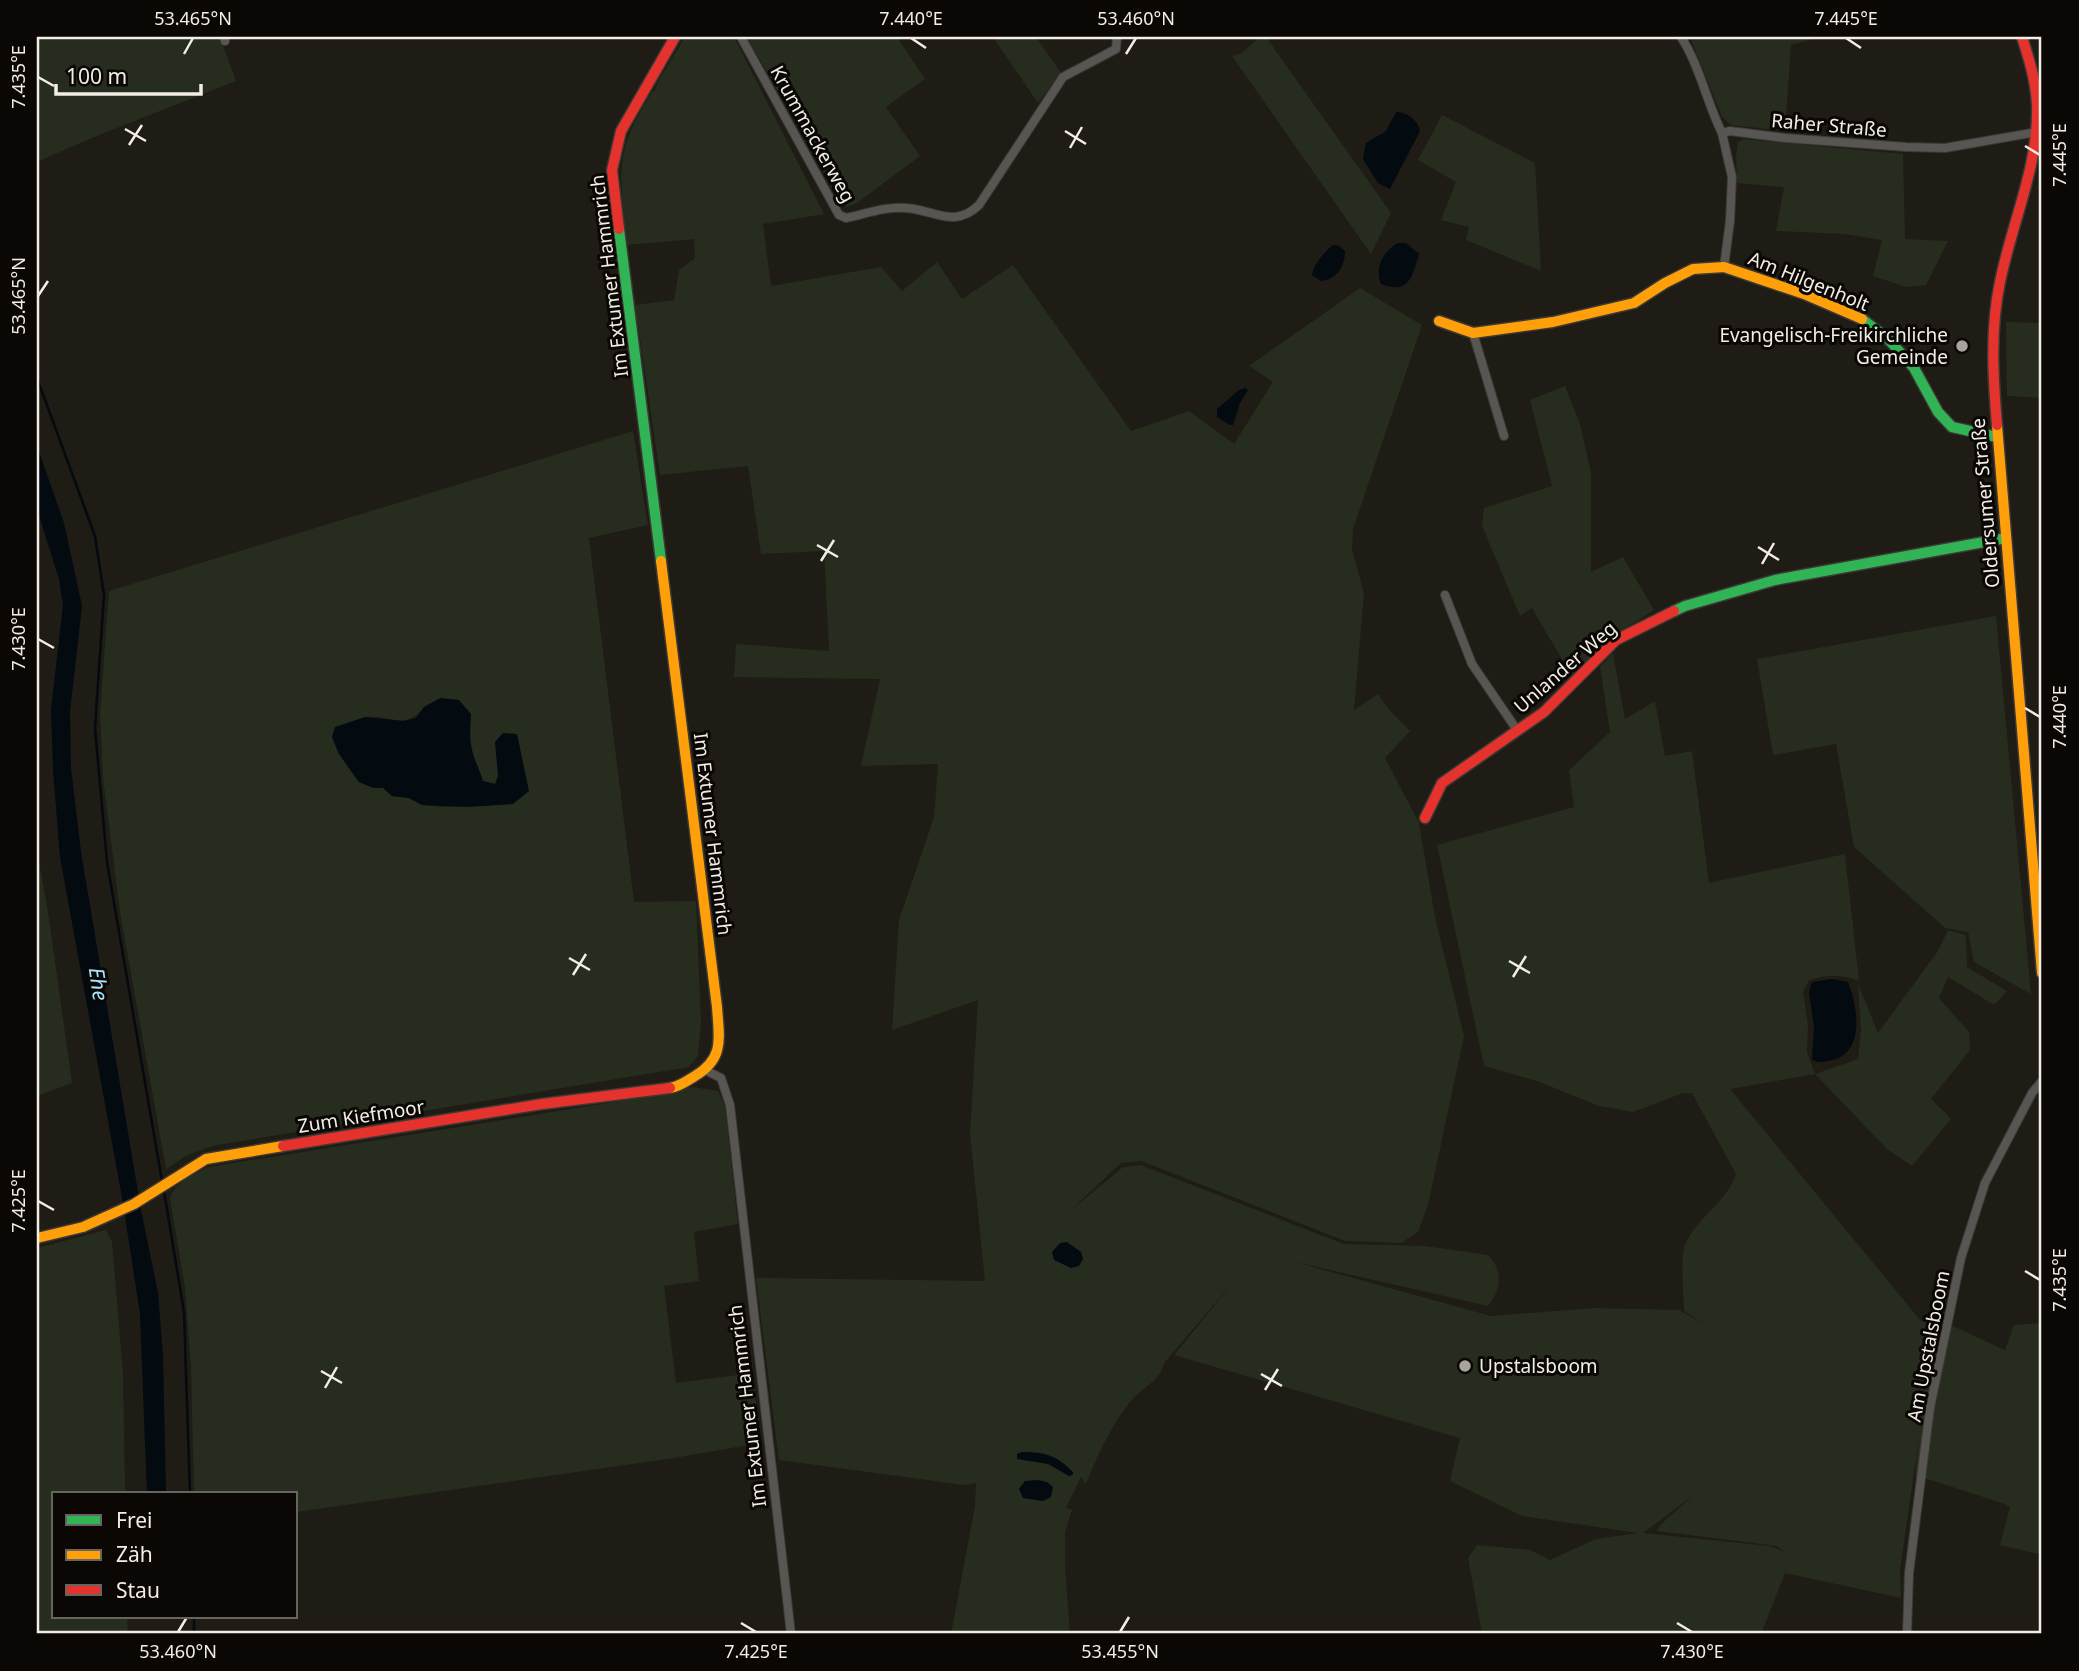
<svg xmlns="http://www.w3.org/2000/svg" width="2079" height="1671" font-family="'Noto Sans',sans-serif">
<rect width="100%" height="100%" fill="#1f1b15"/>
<!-- green -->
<path fill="#262d1e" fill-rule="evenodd" d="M 37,37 L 220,37 L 236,81 L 94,137 L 37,162 Z
M 685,37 L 734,37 L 824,214 L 763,224 L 771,286 L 881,267 L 902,291 L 937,262 L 962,299 L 1013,265 L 1131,431 L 1189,411 L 1234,444 L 1273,382 L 1249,366 L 1360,288 L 1422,325 L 1353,529 L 1352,550 L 1364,593 L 1354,710 L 1378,694 L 1386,706 L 1410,731 L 1385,758 L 1419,823 L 1435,917 L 1464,1036 L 1428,1205 L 1418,1232 L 1401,1243 L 1345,1241 L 1141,1161 L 1121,1163 L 1071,1210 L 1123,1167 L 1141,1165 L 1344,1244 L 1425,1246 L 1488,1255 C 1504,1271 1501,1290 1488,1306 L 1295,1262 L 1491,1316 L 1594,1308 L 1679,1310 L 1704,1324 L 1684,1311 C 1684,1297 1680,1256 1685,1245 C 1696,1218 1727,1202 1736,1174 L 1692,1093 L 1683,1093 L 1633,1112 L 1599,1106 L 1537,1081 L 1484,1066 L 1437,845 L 1574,807 L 1569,770 L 1610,732 L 1600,667 L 1613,653 L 1625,719 L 1655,701 L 1665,756 L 1692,751 L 1709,883 L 1845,854 L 1859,981 C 1842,974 1826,975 1809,980 L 1803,992 L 1808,1026 L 1807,1052 L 1815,1074 L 1858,1059 L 1861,1030 L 1858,984 L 1878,1033 L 1938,951 L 1948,930 L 1966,935 L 1967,967 L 2007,991 L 1994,1005 L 1948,977 L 1939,998 L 1969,1032 L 1970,1050 L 1931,1099 L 1951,1119 L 1912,1166 L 1887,1149 L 1815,1074 L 1730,1089 L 1921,1321 L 1927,1321 L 1928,1326 L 1931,1316 L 2005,1350 L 2014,1325 L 2042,1323 L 2042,1555 L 2000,1545 L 2010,1507 L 2005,1504 L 1915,1475 L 1919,1438 L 1900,1570 L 1901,1598 L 1785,1573 L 1761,1634 L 1482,1634 L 1468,1558 L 1477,1545 L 1530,1550 L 1550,1560 L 1596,1539 L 1638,1533 L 1522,1516 L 1450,1481 L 1460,1438 L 1174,1355 L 1235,1280 L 1165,1362 C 1157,1385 1144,1385 1130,1402 C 1111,1426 1097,1456 1086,1484 L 1081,1477 L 1066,1508 L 1072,1510 L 1065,1532 L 1065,1566 L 1070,1634 L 951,1634 L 975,1506 L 976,1483 L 964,1485 L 779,1460 L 756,1278 L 985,1281 L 970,1134 L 978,1000 L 892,1030 L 899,920 L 934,817 L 938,764 L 861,766 L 880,679 L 734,677 L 736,644 L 829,651 L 824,551 L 761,554 L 748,466 L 660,475 L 635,305 L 674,300 L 679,270 L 695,258 L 694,239 L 627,245 C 620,175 612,153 653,91 L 655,91 L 657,83 ZM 1694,1495 L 1660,1525 L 1657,1531 L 1777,1546 L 1785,1552 L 1770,1546 L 1643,1533 Z
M 747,37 L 897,37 L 925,79 L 886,107 L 920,156 L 857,203 L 847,207 L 836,194 Z
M 993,37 L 1036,37 L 1061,73 L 1038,103 Z
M 1260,37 L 1266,37 L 1391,213 L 1371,254 L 1232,56 L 1242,53 Z
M 1690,37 L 1819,37 L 1791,45 L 1785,131 L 1731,125 L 1722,117 Z
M 1442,115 L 1535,163 L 1541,271 L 1466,240 L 1469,227 L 1441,220 L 1456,182 L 1418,160 Z
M 1744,139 L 1903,154 L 1905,239 L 1948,241 L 1926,285 L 1906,287 L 1873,276 L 1882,240 L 1845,234 L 1776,231 L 1784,187 L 1737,183 L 1736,157 L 1738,142 Z
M 2006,322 L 2042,323 L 2042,398 L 2007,396 Z
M 1565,386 L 1580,424 L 1591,472 L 1591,572 L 1623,557 L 1654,610 L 1614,636 L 1571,675 L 1532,608 L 1520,616 L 1482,526 L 1484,508 L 1552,486 L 1530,400 Z
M 633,431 L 648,525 L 589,538 L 634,902 L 696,901 L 701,1022 L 698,1056 L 689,1067 L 212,1146 L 186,1156 L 166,1169 L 120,912 L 103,778 L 100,713 L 109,591 ZM 424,707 L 471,714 C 470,728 469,741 473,754 C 476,764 480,771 482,781 L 495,784 L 499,776 L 498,763 L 513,804 L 444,807 L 422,805 L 409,798 L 392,796 L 383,788 L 359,782 L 339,754 L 332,737 C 341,731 356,719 367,717 C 391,714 404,732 424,707 Z
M 1996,616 L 2031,994 L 1974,962 L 1968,932 L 1945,928 L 1854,847 L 1836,744 L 1773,755 L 1757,659 Z
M 37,851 L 48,912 L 72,1083 L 37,1096 Z
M 693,1087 L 718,1091 L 725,1106 L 738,1224 L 694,1232 L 699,1281 L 664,1286 L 676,1383 L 753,1373 L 760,1443 L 674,1458 L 296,1512 L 296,1494 L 194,1494 L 191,1367 L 185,1288 L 170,1199 C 173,1183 194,1174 208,1167 L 639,1098 Z
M 106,1230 L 112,1242 L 123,1374 L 125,1494 L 54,1494 L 54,1617 L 127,1617 L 128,1634 L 37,1634 L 37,1248 Z"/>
<!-- water -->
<path fill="#030a10" d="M 1396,112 C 1407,112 1418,120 1420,131 L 1390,189 L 1378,183 L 1363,159 L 1366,143 L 1386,131 Z
M 1398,243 L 1406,243 L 1419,254 C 1412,277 1409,295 1381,284 C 1374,268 1384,250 1398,243 Z
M 1333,245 L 1339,246 L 1345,251 C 1345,267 1337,279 1321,281 L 1312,275 C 1314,264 1324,252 1333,245 Z
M 1245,388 L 1248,390 L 1240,403 L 1233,425 L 1230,425 L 1217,417 L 1217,409 L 1239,390 Z
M 37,446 L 64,523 L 82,606 L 70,711 L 71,768 L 81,852 L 141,1210 L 158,1293 L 163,1356 L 166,1494 L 147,1494 L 140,1314 L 123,1203 L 60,857 L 53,770 L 51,710 L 63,605 L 59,579 L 37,509 Z
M 440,698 L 459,700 L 471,714 C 470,728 469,741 473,754 C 476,764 480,771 483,781 L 495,784 L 498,776 L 495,742 L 503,733 L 517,734 L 529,791 L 513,804 L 467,807 L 422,805 L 409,798 L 392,796 L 383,788 L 373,788 L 359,782 L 339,754 L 332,737 L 335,727 L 365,717 L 404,721 L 416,718 L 424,707 Z
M 1832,979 L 1848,982 C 1857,1005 1866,1051 1833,1060 C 1824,1062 1820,1063 1812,1060 L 1814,1026 L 1809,993 L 1812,982 Z
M 1067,1242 L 1081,1252 L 1083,1259 L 1079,1266 L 1071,1268 L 1054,1260 L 1052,1252 L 1060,1243 Z
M 1022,1452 C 1046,1452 1056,1455 1073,1472 L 1073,1475 L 1069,1476 L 1048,1464 L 1017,1459 L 1017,1454 Z
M 1038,1480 L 1047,1482 L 1053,1487 L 1051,1497 L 1043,1501 L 1023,1498 L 1019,1489 L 1025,1481 Z"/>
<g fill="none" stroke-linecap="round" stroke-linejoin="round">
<!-- stream -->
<path stroke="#030a10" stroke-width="2.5" d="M 37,378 L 95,536 L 104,595 L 95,728 L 107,862 L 162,1181
M 164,1191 L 184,1312 L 190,1494
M 194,1617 L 194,1634"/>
<!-- street casing -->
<g stroke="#3c3833" stroke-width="10">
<path id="street" d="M 224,37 L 225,41
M 741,37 L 839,215 L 846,218 C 865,214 887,206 906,208 C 935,210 954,229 979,205 L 1063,77 L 1116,49 L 1117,37
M 1681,37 C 1699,64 1707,103 1722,133 L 1730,131 L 1785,138 L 1906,147 L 1945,148 L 2037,132
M 1722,133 L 1732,177 L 1730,221 L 1724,267
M 1473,333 L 1504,436
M 1445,595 L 1472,664 L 1517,730
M 705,1070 L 721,1078 L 730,1105 L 791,1634
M 1907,1634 L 1909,1573 L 1930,1408 L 1961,1258 L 1985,1183 L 2032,1093 L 2042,1081"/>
</g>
<!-- fast casing -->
<g stroke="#3c3833" stroke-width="13">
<path id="fast" d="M 619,229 L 661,561
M 1862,319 L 1889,340 L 1914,368 L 1938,412 L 1952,427 L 1997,437
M 1674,611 L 1685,606 L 1775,580 L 2006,538"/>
</g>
<!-- slow casing -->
<g stroke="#3c3833" stroke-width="13">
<path id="slow" d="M 1439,321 L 1473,333 L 1553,322 L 1634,303 L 1665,283 L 1693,269 L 1724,267 L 1804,294 L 1862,319
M 1997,425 L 2042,973
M 661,561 L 717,1007 C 719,1038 725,1058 695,1076 C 687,1081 679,1087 670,1088
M 37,1238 L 83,1227 L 134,1204 L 206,1159 L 283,1146"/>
</g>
<!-- jam casing -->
<g stroke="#3c3833" stroke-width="13">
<path id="jam" d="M 619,229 L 612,170 L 621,131 L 675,37
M 1997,425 C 1993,378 1990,329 2000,282 C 2012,222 2039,166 2037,105 C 2036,81 2029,59 2022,37
M 1425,818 L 1442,783 L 1544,712 L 1616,640 L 1674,611
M 283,1146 L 542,1104 L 670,1088"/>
</g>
<!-- street -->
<use href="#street" stroke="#585653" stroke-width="8"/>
<!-- fast -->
<use href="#fast" stroke="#30b455" stroke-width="10"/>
<!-- slow -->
<use href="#slow" stroke="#ff9f0a" stroke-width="10"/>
<!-- jam -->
<use href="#jam" stroke="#e5322d" stroke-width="10"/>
</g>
<!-- ticks -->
<path fill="none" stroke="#f2ede6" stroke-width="2.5" d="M 911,38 L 926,48M 1846,38 L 1861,48M 184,54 L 193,38M 1126,54 L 1136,38M 38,77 L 54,86M 125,129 L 146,141M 1065,131 L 1086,144M 129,145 L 142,125M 2025,146 L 2040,155M 1070,148 L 1082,127M 38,296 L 48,281M 817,545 L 838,557M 1758,547 L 1779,560M 821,561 L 834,540M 1762,564 L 1774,543M 38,639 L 54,648M 2025,708 L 2040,717M 569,958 L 590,970M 1509,961 L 1530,973M 573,975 L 586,954M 1513,977 L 1526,956M 38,1201 L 54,1210M 2025,1271 L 2040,1280M 321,1371 L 342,1383M 1261,1374 L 1282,1386M 325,1388 L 337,1367M 1265,1390 L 1278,1369M 741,1623 L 756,1632M 1677,1623 L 1692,1632M 178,1632 L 187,1617M 1120,1632 L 1129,1617"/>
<!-- markers -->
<g fill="#a8a49d" stroke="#0a0704" stroke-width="2.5">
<circle cx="1962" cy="346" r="7"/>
<circle cx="1465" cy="1366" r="7"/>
</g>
<g text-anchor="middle" stroke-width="6" stroke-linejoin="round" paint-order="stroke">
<!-- street labels -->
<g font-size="19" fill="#f2ede6" stroke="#0a0704">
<text transform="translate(1829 125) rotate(5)" y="7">Raher Straße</text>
<text transform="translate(813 134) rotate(61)" y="7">Krummackerweg</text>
<text transform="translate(609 276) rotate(-97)" y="7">Im Extumer Hammrich</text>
<text transform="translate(1809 281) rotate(22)" y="7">Am Hilgenholt</text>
<text transform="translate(1985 503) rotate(-95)" y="7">Oldersumer Straße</text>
<text transform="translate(1565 667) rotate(-41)" y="7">Unlander Weg</text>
<text transform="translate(713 834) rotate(83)" y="7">Im Extumer Hammrich</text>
<text transform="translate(361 1116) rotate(-9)" y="7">Zum Kiefmoor</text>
<text transform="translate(1928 1346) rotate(-79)" y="7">Am Upstalsboom</text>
<text transform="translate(747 1406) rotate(-97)" y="7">Im Extumer Hammrich</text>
</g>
<!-- poi labels -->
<g font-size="19" fill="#f2ede6" stroke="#0a0704" text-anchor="end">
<text x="1948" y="342">Evangelisch-Freikirchliche<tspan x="1948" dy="22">Gemeinde</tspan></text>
<text x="1479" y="1373" text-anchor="start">Upstalsboom</text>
</g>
<!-- water labels -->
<g font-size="21" font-style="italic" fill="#a6e3ff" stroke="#0a0704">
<text transform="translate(98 984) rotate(82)" y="7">Ehe</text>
</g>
</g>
<!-- border -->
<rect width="2079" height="1671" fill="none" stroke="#0a0704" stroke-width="77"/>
<!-- legend -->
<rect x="52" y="1492" width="245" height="126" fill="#0a0704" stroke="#67635e" stroke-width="2"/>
<rect x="66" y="1515" width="35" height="10" fill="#30b455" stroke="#67635e" stroke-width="2"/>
<text x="116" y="1528" font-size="21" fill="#f2ede6">Frei</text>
<rect x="66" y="1550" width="35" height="10" fill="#ff9f0a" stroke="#67635e" stroke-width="2"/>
<text x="116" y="1562" font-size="21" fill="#f2ede6">Zäh</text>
<rect x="66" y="1585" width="35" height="10" fill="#e5322d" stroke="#67635e" stroke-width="2"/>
<text x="116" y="1598" font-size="21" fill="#f2ede6">Stau</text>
<!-- scale -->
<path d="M56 84v10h145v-10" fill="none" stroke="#f2ede6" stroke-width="3.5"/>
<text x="66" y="84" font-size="21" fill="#f2ede6" stroke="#0a0704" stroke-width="5" paint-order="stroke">100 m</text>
<rect x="38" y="38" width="2002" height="1594" fill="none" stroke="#f2ede6" stroke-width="2.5"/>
<g font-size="18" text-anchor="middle" fill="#f2ede6">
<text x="193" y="25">53.465°N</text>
<text x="911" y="25">7.440°E</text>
<text x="1136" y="25">53.460°N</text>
<text x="1846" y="25">7.445°E</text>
<text transform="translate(19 77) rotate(-90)" y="6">7.435°E</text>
<text transform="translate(2060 155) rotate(-90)" y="6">7.445°E</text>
<text transform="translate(19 296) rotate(-90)" y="6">53.465°N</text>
<text transform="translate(19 639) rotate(-90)" y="6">7.430°E</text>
<text transform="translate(2060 717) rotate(-90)" y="6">7.440°E</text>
<text transform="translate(19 1201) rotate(-90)" y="6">7.425°E</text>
<text transform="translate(2060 1280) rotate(-90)" y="6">7.435°E</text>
<text x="178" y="1658">53.460°N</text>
<text x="756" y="1658">7.425°E</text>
<text x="1120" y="1658">53.455°N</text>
<text x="1692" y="1658">7.430°E</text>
</g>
</svg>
